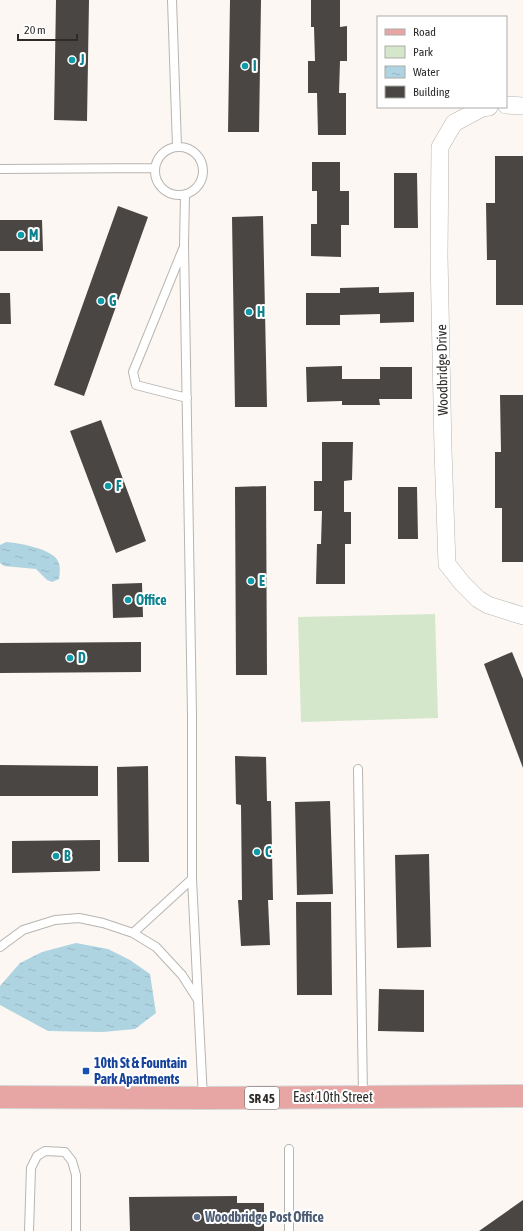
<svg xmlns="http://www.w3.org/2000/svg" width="523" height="1231" font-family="'Asap Condensed',sans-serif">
<defs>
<pattern id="water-ripples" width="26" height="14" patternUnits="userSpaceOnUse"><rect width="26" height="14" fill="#aed4e1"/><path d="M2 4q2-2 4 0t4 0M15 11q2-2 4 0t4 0" fill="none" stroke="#96b6c1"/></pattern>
</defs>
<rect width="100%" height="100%" fill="#fcf7f3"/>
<!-- park -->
<path fill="#d5e7ca" d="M 435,614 L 438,718 L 301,722 L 298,617 Z"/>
<!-- water -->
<path fill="url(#water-ripples)" d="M 6,542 C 19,543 47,548 56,558 C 61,564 60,572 59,579 L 52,582 L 47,580 L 36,569 L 4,566 L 0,563 L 0,545 Z
M 76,943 L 108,949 L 130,960 L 150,974 L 156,1013 L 135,1029 L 103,1032 L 48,1031 L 0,1005 L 0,986 L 20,963 L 42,952 Z"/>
<!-- building -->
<path fill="#494643" d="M 56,0 L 89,0 L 87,121 L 54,120 Z
M 230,0 L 261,0 L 259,132 L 228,132 Z
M 311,0 L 340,0 L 340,27 L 347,26 L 347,61 L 340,61 L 339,93 L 346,93 L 346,135 L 318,135 L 317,93 L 308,93 L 308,61 L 315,61 L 314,27 L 311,27 Z
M 495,156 L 523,156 L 523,305 L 496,305 L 496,260 L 487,260 L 486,203 L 495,203 Z
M 312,162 L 340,162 L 340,191 L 349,191 L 349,225 L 341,225 L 341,257 L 311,256 L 311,224 L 317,224 L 317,191 L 312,191 Z
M 394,173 L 417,173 L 418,228 L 394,228 Z
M 118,206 L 148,217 L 84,396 L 54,385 Z
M 263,216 L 267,407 L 235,407 L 232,217 Z
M 0,220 L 42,220 L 43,251 L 0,251 Z
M 379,287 L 379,293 L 414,292 L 414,322 L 380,323 L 380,314 L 340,315 L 340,325 L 306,325 L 306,293 L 340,293 L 340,288 Z
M 0,293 L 10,293 L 11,324 L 0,324 Z
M 342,366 L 342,379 L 380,379 L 380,367 L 412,367 L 412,399 L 379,399 L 380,405 L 342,405 L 342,401 L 307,402 L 306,367 Z
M 500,395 L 523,395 L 523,562 L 502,562 L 502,508 L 495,508 L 495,452 L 501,452 Z
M 101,420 L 146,541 L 116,553 L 70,431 Z
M 322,442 L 353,442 L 352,480 L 344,481 L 344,512 L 351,512 L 351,544 L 345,544 L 345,584 L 316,584 L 317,544 L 321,544 L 322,511 L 314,511 L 314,481 L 322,481 Z
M 266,486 L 267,675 L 236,675 L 235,487 Z
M 398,487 L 417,487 L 418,539 L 398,539 Z
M 142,583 L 143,617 L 113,618 L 112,584 Z
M 141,642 L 141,672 L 0,673 L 0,643 Z
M 512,652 L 523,679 L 523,768 L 484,664 Z
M 235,756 L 266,757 L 267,801 L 271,801 L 273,900 L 268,900 L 270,945 L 241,946 L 238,900 L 242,900 L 241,805 L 236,804 Z
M 0,765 L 98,766 L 98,796 L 0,796 Z
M 148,766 L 149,862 L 118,862 L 117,767 Z
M 330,801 L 333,894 L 297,895 L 295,802 Z
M 100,840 L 100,871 L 12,873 L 12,841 Z
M 429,854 L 431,947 L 397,948 L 395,855 Z
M 296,902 L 331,902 L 332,995 L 297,995 Z
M 379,989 L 424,990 L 424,1032 L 378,1031 Z
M 237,1196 L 237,1203 L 264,1203 L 264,1231 L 130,1231 L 129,1197 Z
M 523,1200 L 523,1231 L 479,1231 Z"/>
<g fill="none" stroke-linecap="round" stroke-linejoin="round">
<!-- service casing -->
<g stroke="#b8b5b0" stroke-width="10">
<path id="service" d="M 172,0 L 177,146
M155 171a24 24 0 1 1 48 0a24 24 0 1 1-48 0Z
M 0,169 L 155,168
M 183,249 L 133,372 L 136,385 L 187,398
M 358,769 L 363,1096
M 192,879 L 198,999
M 133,933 L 192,879 L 192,716 L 184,245 L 185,195
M 0,947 L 23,930 L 55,920 L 79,918 L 103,923 L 133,933 L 156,947 L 182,975 L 198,1000 L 203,1098
M 289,1149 L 289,1231
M 29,1231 L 31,1168 L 37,1156 L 45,1151 L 65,1152 L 72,1161 L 76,1175 L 76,1231"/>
</g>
<!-- minor casing -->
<g stroke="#b8b5b0" stroke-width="18">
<path id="minor" d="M 506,105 L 523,106
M 489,107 L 482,108 L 454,123 L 440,147 L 439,256 L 443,450 L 447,564 L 462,583 L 478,599 L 488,605 L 523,616"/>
</g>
<!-- primary casing -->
<g stroke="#d5d5d5" stroke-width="24">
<path id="primary" d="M 0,1097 L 203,1098 L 523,1096"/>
</g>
<!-- service -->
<use href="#service" stroke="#fff" stroke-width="8"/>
<!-- minor -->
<use href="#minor" stroke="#fff" stroke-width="17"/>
<!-- primary -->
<use href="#primary" stroke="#e7a6a3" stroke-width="22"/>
</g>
<!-- markers -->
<g fill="#0f9aa8" stroke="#fff" stroke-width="1.5">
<circle cx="72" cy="60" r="4"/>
<circle cx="245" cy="66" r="4"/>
<circle cx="21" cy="235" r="4"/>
<circle cx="101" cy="301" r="4"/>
<circle cx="249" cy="312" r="4"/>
<circle cx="108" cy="486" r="4"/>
<circle cx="251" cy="581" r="4"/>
<circle cx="128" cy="600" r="4"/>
<circle cx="70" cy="658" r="4"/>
<circle cx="257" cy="852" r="4"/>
<circle cx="56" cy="856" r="4"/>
</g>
<rect fill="#1a4fb4" stroke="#fff" stroke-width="1.5" x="82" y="1067" width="8" height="8" rx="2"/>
<circle fill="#5c6f8a" stroke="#fff" stroke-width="1.5" cx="197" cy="1217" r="4"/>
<g text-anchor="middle" stroke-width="4" stroke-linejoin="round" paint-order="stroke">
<!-- shield labels -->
<rect fill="#fff" stroke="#6d6b6b" stroke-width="1" x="245" y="1087" width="34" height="22" rx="3"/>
<g font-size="13" font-weight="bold" fill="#2e2c2b">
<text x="262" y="1103">SR 45</text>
</g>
<!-- culture labels -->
<g font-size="14" font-weight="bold" fill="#0d838f" stroke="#fff" text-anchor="start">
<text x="80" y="65">J</text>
<text x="253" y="71">I</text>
<text x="29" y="240">M</text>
<text x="109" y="306">G</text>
<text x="257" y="317">H</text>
<text x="116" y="491">F</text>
<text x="259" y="586">E</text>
<text x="136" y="605">Office</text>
<text x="78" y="663">D</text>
<text x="265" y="857">C</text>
<text x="64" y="861">B</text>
</g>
<!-- street labels -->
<g font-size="14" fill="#2e2c2b" stroke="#fff">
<text transform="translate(442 370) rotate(-91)" y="5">Woodbridge Drive</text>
<text x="333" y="1102">East 10th Street</text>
</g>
<!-- transit labels -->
<g font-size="14" font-weight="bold" fill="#164399" stroke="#fff" text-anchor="start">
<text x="94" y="1068">10th St &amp; Fountain<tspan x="94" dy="16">Park Apartments</tspan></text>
</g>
<!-- service labels -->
<g font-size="14" font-weight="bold" fill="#4e5e75" stroke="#fff" text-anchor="start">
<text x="205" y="1222">Woodbridge Post Office</text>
</g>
</g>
<!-- legend -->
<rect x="377" y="16" width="130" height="92" fill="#ffffff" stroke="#ababaa"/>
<rect x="385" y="29" width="20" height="6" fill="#e7a6a3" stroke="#ababaa"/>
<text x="413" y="36" font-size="12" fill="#2e2c2b">Road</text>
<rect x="385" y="46" width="20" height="12" fill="#d5e7ca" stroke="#ababaa"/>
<text x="413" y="56" font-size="12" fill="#2e2c2b">Park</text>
<rect x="385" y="66" width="20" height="12" fill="url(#water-ripples)" stroke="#ababaa"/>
<text x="413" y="76" font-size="12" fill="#2e2c2b">Water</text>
<rect x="385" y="86" width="20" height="12" fill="#494643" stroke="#ababaa"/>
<text x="413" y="96" font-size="12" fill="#2e2c2b">Building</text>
<!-- scale -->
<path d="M18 34v6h59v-6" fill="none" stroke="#2e2c2b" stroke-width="2"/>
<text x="24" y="34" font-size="12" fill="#2e2c2b" stroke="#ffffff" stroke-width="3" paint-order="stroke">20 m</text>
</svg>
